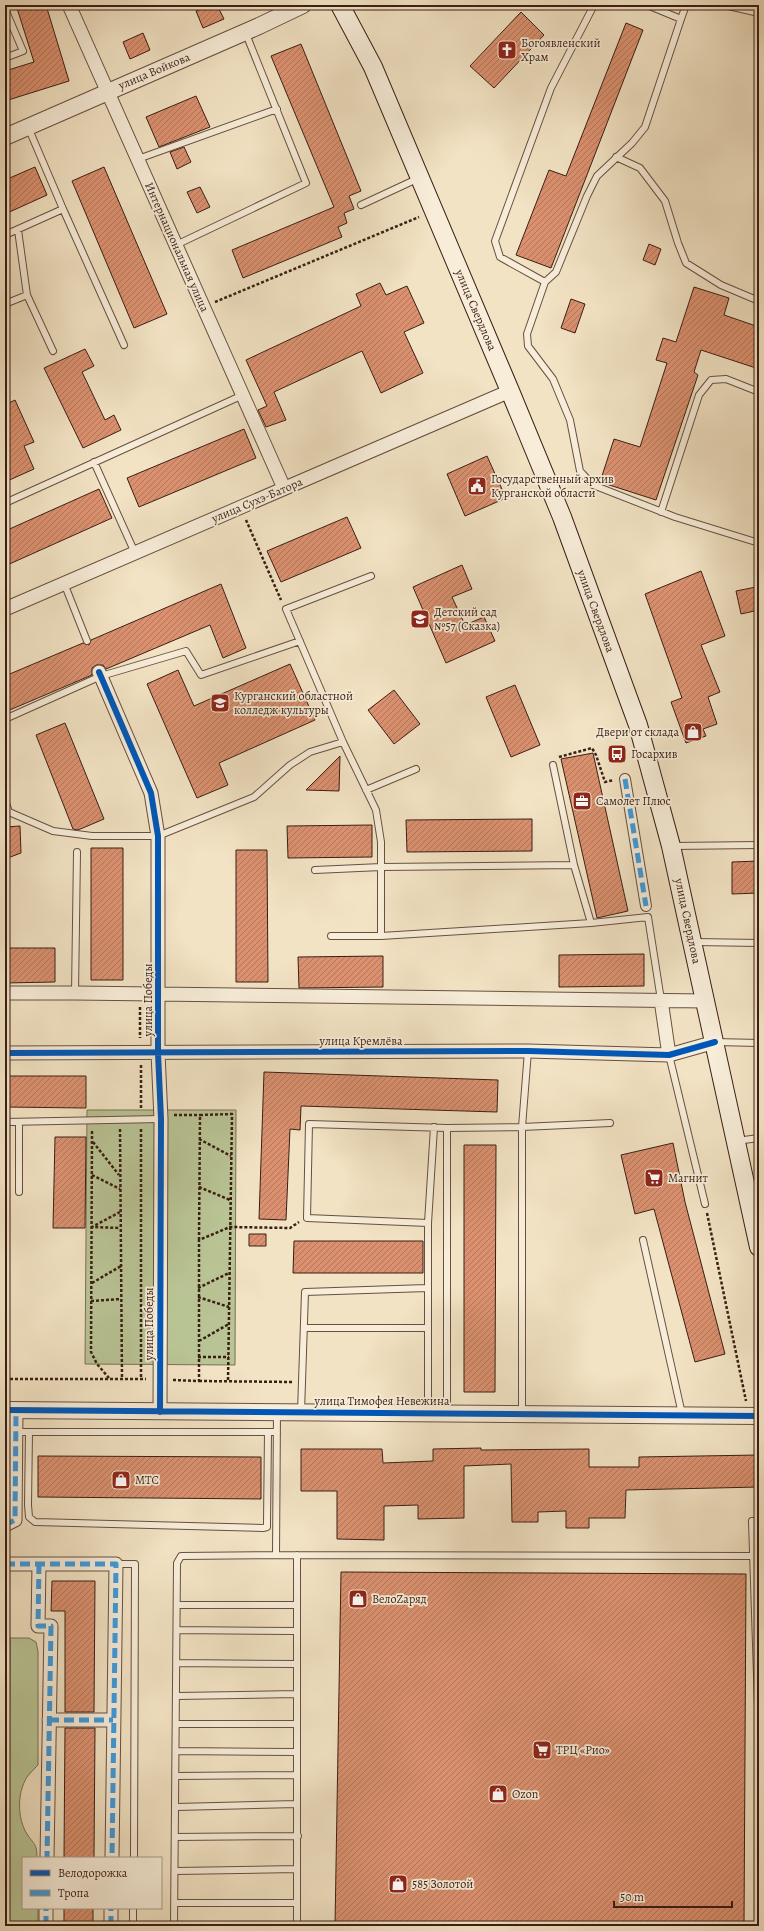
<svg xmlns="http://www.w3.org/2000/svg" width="764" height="1931" font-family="Alegreya,serif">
<defs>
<pattern id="building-hatch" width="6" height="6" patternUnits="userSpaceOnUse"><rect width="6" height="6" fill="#db9170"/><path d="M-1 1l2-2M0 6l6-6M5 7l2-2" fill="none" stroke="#b3765b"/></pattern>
</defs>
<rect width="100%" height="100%" fill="#f2e3c4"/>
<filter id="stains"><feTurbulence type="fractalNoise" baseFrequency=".005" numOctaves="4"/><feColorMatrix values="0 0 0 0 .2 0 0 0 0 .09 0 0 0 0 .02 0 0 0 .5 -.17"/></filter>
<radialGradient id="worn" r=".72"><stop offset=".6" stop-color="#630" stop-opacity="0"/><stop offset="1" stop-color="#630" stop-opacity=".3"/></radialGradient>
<!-- park -->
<path fill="#b9c495" stroke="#7a7154" d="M 87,1110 L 236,1110 L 235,1365 L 85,1364 Z
M 10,1638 L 29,1638 L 36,1642 L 38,1651 L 38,1765 C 34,1769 30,1773 27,1777 C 17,1793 17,1818 27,1834 C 34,1845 37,1843 37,1858 L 23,1858 L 23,1908 L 38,1908 L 38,1926 L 9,1926 Z"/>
<!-- building -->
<path fill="url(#building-hatch)" stroke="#3a1e14" d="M 16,5 L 46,5 L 69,81 L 5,101 L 5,71 L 34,62 Z
M 210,5 L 217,5 L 224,19 L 203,28 L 196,11 Z
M 521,12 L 544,35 L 494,88 L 470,66 Z
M 626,23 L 643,30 L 551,268 L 516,255 L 549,170 L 566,176 Z
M 143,33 L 150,50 L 130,59 L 123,42 Z
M 301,44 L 361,191 L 349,196 L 354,209 L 344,213 L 347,223 L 338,227 L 342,237 L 243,278 L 232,250 L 334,207 L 271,56 Z
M 196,96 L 210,127 L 159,147 L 146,117 Z
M 184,147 L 191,162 L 177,169 L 170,152 Z
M 35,167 L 47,195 L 5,214 L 5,180 Z
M 104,167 L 167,314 L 134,328 L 72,181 Z
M 200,187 L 210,207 L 197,213 L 187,192 Z
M 649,244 L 661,249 L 655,265 L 643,260 Z
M 380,283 L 386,295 L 407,286 L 424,323 L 404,332 L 423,373 L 381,393 L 362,351 L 274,392 L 286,420 L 266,427 L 258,410 L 267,406 L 246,360 L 361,306 L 356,294 Z
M 694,287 L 729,298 L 724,315 L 759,327 L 759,369 L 701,350 L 694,372 L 698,375 L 656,500 L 600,482 L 614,439 L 640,447 L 667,363 L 656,360 L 663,338 L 676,342 Z
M 571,299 L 585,304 L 575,333 L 561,328 Z
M 85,349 L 94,366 L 82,372 L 105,420 L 114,415 L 121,430 L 83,448 L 44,368 Z
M 15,400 L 34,442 L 24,446 L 34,469 L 5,482 L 5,405 Z
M 244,429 L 256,458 L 139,507 L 127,478 Z
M 487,456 L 506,498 L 465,516 L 447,474 Z
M 99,489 L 112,518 L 5,566 L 5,531 Z
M 347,517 L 361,548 L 281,582 L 267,551 Z
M 462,565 L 472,589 L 452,597 L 465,625 L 484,617 L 495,641 L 446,663 L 413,587 Z
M 701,571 L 725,636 L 701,645 L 720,692 L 708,697 L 717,724 L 703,729 L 706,736 L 686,743 L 671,702 L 682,698 L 645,594 Z
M 221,584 L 246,648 L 223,658 L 210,625 L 106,669 L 103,665 L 96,665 L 92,668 L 92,675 L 5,712 L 5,676 L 83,643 L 89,645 L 91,640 Z
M 756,587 L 759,610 L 741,614 L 736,591 Z
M 290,664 L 315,720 L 219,763 L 228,785 L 197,798 L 147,684 L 178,670 L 194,706 Z
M 515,685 L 540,745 L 511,757 L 486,697 Z
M 394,690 L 420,724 L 394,744 L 368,710 Z
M 65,723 L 104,819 L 78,830 L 73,829 L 36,735 Z
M 593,753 L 628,911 L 597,918 L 561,759 Z
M 340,756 L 339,791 L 306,790 Z
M 532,819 L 532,851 L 407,852 L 406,820 Z
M 372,825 L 372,857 L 288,858 L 287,826 Z
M 20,826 L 21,853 L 5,859 L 5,827 Z
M 91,848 L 123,848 L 123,980 L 91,980 Z
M 236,850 L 267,850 L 268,982 L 236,982 Z
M 759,861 L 759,893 L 732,894 L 732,862 Z
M 5,948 L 55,948 L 55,982 L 5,983 Z
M 644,954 L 644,986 L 559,987 L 559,955 Z
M 383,956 L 383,987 L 299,988 L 298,957 Z
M 264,1072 L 498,1080 L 497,1112 L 301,1106 L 300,1130 L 290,1129 L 286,1220 L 259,1219 Z
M 5,1076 L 86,1076 L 86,1108 L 5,1107 Z
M 55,1137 L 86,1137 L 85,1228 L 53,1228 Z
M 673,1143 L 685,1202 L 725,1354 L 695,1362 L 654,1209 L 635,1214 L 621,1155 Z
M 464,1145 L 496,1145 L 495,1392 L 464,1392 Z
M 249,1234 L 266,1234 L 266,1246 L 249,1246 Z
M 294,1241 L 423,1241 L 423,1273 L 293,1273 Z
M 481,1448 L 481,1450 L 589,1449 L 589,1467 L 639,1467 L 639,1457 L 759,1455 L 759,1487 L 626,1490 L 625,1518 L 589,1518 L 589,1528 L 566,1528 L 566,1511 L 538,1512 L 538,1522 L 512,1522 L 511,1464 L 464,1466 L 464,1518 L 418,1519 L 418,1505 L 384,1506 L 384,1540 L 337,1539 L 337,1491 L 301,1491 L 301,1449 L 382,1449 L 383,1463 L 433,1461 L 433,1449 Z
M 38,1456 L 261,1457 L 261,1499 L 38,1497 Z
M 341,1572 L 746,1574 L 744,1926 L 335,1926 Z
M 52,1581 L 95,1581 L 94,1712 L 65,1712 L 65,1611 L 51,1611 Z
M 65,1728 L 95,1728 L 94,1858 L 64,1858 Z
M 64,1908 L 93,1908 L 93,1926 L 64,1926 Z"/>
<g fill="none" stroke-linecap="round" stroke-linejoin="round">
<!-- service casing -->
<g stroke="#684f40" stroke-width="8">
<path id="service" d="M 594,5 L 551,88 L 495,241 L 500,257 L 545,282 L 556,272 L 587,196 L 597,176 L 632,143 L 645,127 L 681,19
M 647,5 L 681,19 L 686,5
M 724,5 L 759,13
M 5,9 L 23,51 L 5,58
M 616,157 L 640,168 L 665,201 L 678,243 L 686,263 L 721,285 L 759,301
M 138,159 L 277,109
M 361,205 L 419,178
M 63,209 L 124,345
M 18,230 L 27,295 L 53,351
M 5,235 L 63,209 L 28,127
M 176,245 L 306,183 L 246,34
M 545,282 L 527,334 L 528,346 L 553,379 L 570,420 L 580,471 L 593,485 L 675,517 L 759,543
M 5,304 L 27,295
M 94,462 L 135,553
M 5,503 L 243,395
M 661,512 L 699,395 L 711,380 L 726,379 L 759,392
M 64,583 L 87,641
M 5,719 L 101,676 L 186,651 L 201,675 L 300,641
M 553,765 L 574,865 L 591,923 L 648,917 L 661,1000
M 366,790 L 416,769
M 5,800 L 9,812 L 53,831 L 92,836 L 158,836 L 254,797 L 290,765 L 310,752 L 343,742 L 286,609 L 371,576
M 673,846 L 759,845
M 315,870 L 381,867 L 381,842 L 376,810 L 343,742
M 331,936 L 381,936 L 591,923
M 381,936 L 381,867 L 574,865
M 695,942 L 759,943
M 75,993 L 77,852
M 715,1042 L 759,1043
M 669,1055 L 705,1204
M 5,1122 L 161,1119
M 447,1128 L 522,1127 L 610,1123
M 736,1141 L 759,1138
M 19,1192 L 19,1122
M 428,1223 L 307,1218 L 309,1124 L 447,1128 L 447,1412
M 643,1240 L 682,1414
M 304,1328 L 427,1328
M 277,1412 L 276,1555 L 753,1556
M 301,1412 L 305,1292 L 427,1288
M 428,1412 L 428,1223 L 434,1127
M 522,1413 L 522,1127 L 528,1051
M 16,1432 L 277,1432
M 29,1432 L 28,1505 L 29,1517 L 35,1522 L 263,1528 L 267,1527 L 267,1523 L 268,1432
M 5,1454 L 16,1450
M 759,1521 L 752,1521 L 759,1737
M 297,1555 L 297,1926
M 116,1564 L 135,1564 L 134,1858
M 177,1605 L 297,1605
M 177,1630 L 297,1631
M 177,1663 L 297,1664
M 177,1696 L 297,1694
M 177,1724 L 297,1724
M 176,1751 L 297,1752
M 176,1776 L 297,1775
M 176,1807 L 297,1804
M 175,1837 L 298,1836
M 175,1871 L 297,1869
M 175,1903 L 297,1903
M 133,1926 L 133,1908
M 174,1926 L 177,1563 L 181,1556 L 276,1555"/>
</g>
<!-- pedestrian casing -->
<g stroke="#684f40" stroke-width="12">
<path id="pedestrian" d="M 625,779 L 646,906"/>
</g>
<!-- minor casing -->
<g stroke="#684f40" stroke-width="15">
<path id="minor" d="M 69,5 L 284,488
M 5,609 L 510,391
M 99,672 L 151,793 L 158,836 L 158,1053 L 161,1119 L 160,1412
M 5,993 L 75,993 L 705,1001
M 661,1000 L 669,1055
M 5,1053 L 528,1051 L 669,1055 L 715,1042
M 5,1525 L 15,1520 L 16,1410
M 5,1564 L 116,1564 L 112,1858
M 39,1564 L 38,1626 L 51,1626 L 47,1858
M 49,1720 L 113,1720
M 46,1926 L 46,1908
M 111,1926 L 111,1908"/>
</g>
<!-- tertiary casing -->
<g stroke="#684f40" stroke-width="18">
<path id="tertiary" d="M 5,137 L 259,26 L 303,5
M 5,1410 L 759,1416"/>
</g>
<!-- secondary casing -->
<g stroke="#3a1e14" stroke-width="20">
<path id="secondary" d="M 340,5 L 373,67 L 510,391 L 562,517 L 638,725 L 671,846 L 759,1247"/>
</g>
<!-- path -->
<path stroke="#3a1e14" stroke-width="2.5" stroke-dasharray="3 2" stroke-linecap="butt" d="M 215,302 L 419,217
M 246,520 L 281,600
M 559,757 L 592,748 L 596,755 L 605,782 L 614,780
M 140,1007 L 140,1038
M 141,1065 L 141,1110
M 174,1115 L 200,1115
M 120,1129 L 122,1379
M 141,1129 L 141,1379
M 92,1131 L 91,1352 L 97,1364 L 109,1378
M 199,1139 L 231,1156
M 93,1142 L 119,1175
M 92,1175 L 120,1189
M 199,1187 L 230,1200
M 120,1212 L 92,1227 L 120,1228
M 707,1213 L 746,1401
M 199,1240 L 200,1115 L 232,1114 L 228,1382
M 92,1283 L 121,1266
M 198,1288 L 229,1273
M 198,1297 L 229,1307
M 91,1301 L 121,1299
M 199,1341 L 229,1324
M 198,1357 L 229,1357
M 5,1379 L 146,1379
M 173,1380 L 199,1381 L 199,1240 L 230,1227 L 290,1228 L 299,1222
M 199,1381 L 292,1382"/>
<!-- service -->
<use href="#service" stroke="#f7edd9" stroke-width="6"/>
<!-- pedestrian -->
<use href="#pedestrian" stroke="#f7edd9" stroke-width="10"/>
<!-- minor -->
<use href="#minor" stroke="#f7edd9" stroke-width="13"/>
<!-- tertiary -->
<use href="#tertiary" stroke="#f7edd9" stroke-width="16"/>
<!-- secondary -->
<use href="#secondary" stroke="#f7edd9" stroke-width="18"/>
<!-- quiet -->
<path stroke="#3e9bde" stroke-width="5" stroke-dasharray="10 5" stroke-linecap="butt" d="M 625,779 L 646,906
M 5,1525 L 15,1520 L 16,1410
M 5,1564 L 116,1564 L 112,1858
M 39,1564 L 38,1626 L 51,1626 L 47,1858
M 49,1720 L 113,1720
M 46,1926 L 46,1908
M 111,1926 L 111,1908"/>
<!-- cycleway casing -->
<g stroke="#f7edd9" stroke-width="8">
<path id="cycleway" d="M 99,672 L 151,793 L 158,836 L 158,1053 L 161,1119 L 160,1412
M 5,1053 L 528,1051 L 669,1055 L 715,1042
M 5,1410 L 759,1416"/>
</g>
<!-- cycleway -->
<use href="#cycleway" stroke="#0057b8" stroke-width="6"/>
</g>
<!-- icons -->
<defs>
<g id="church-square" transform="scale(1)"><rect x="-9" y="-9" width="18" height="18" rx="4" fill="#8f2418" stroke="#f7edd9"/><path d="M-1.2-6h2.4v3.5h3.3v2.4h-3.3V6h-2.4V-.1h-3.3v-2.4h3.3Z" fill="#fff"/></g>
<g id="civic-square" transform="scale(1)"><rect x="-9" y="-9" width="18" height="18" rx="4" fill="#8f2418" stroke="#f7edd9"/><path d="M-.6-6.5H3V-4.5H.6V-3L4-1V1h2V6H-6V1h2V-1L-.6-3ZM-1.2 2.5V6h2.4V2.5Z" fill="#fff"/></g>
<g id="school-square" transform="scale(1)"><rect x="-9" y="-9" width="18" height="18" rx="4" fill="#8f2418" stroke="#f7edd9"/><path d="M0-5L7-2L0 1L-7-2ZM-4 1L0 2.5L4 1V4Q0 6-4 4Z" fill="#fff"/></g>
<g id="university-square" transform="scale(1)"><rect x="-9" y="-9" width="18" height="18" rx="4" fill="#8f2418" stroke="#f7edd9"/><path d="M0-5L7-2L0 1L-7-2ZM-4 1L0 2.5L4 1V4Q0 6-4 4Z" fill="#fff"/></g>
<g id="shop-square" transform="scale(1)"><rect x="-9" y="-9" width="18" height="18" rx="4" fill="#8f2418" stroke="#f7edd9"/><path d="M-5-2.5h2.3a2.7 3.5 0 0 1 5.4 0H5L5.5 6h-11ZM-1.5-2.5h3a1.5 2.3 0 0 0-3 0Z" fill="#fff"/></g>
<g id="bus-square" transform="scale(1)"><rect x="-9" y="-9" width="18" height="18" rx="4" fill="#8f2418" stroke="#f7edd9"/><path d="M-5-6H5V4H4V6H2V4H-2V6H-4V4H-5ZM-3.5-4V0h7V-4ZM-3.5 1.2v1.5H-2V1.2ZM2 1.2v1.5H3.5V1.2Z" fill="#fff"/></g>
<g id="office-square" transform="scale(1)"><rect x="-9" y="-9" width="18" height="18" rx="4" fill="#8f2418" stroke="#f7edd9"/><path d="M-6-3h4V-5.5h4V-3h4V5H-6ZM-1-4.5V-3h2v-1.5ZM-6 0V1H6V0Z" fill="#fff"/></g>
<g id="supermarket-square" transform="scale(1)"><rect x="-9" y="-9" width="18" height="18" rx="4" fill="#8f2418" stroke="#f7edd9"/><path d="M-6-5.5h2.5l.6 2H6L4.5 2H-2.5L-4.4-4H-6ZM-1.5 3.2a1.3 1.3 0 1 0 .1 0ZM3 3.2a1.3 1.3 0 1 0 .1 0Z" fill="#fff"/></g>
</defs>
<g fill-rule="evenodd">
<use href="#church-square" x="507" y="50"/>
<use href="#civic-square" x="477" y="486"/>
<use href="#school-square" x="420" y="619"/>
<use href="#university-square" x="220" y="703"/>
<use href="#shop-square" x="693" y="732"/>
<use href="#bus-square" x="617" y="754"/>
<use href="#office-square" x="582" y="801"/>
<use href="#supermarket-square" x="654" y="1178"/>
<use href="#shop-square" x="121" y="1480"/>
<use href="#shop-square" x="358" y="1599"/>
<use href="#supermarket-square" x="542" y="1750"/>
<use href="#shop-square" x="498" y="1794"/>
<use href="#shop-square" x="398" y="1884"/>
</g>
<g text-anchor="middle" stroke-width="3.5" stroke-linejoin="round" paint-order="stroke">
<!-- poi labels -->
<g font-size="12" fill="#3a1e14" stroke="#f7edd9" text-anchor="start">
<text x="521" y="47">Богоявленский<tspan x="521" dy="14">Храм</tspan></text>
<text x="491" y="483">Государственный архив<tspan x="491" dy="14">Курганской области</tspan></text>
<text x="434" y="616">Детский сад<tspan x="434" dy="14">№57 (Сказка)</tspan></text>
<text x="234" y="700">Курганский областной<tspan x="234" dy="14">колледж культуры</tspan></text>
<text x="679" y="736" text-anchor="end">Двери от склада</text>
<text x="631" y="758">Госархив</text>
<text x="596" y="805">Самолет Плюс</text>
<text x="668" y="1182">Магнит</text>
<text x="135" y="1484">МТС</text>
<text x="372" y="1603">ВелоZаряд</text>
<text x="556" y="1754">ТРЦ «Рио»</text>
<text x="512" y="1798">Ozon</text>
<text x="412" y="1888">585 Золотой</text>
</g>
<!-- street labels -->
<g font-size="12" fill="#3a1e14" stroke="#f7edd9">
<text transform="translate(154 71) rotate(-23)" y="4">улица Войкова</text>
<text transform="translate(177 247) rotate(66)" y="4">Интернациональная улица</text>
<text transform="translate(476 310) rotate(67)" y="4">улица Свердлова</text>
<text transform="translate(257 500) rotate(-23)" y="4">улица Сухэ-Батора</text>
<text transform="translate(596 611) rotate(70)" y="4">улица Свердлова</text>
<text transform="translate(688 921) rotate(78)" y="4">улица Свердлова</text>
<text transform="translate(148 1000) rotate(-90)" y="4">улица Победы</text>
<text x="361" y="1045">улица Кремлёва</text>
<text transform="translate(149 1324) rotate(-90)" y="4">улица Победы</text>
<text x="382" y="1405">улица Тимофея Невежина</text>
</g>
</g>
<!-- margin -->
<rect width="764" height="1931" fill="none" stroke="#f2e3c4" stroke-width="20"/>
<rect x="6" y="6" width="752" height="1919" fill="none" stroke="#3a1e14" stroke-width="2"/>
<rect x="10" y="10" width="744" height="1911" fill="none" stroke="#3a1e14"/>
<!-- legend -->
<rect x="22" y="1857" width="140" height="52" fill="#f7edd9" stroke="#ab9a8a"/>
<rect x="30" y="1870" width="20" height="6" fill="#0057b8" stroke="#ab9a8a"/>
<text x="58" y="1877" font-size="12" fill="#3a1e14">Велодорожка</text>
<rect x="30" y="1890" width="20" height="6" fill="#3e9bde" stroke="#ab9a8a"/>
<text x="58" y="1897" font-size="12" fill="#3a1e14">Тропа</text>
<!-- scale -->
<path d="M614 1901v6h118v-6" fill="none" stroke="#3a1e14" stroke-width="2"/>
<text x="620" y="1901" font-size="12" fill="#3a1e14" stroke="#f7edd9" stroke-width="3" paint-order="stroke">50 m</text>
<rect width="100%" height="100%" filter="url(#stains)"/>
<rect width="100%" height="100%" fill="url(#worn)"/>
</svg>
